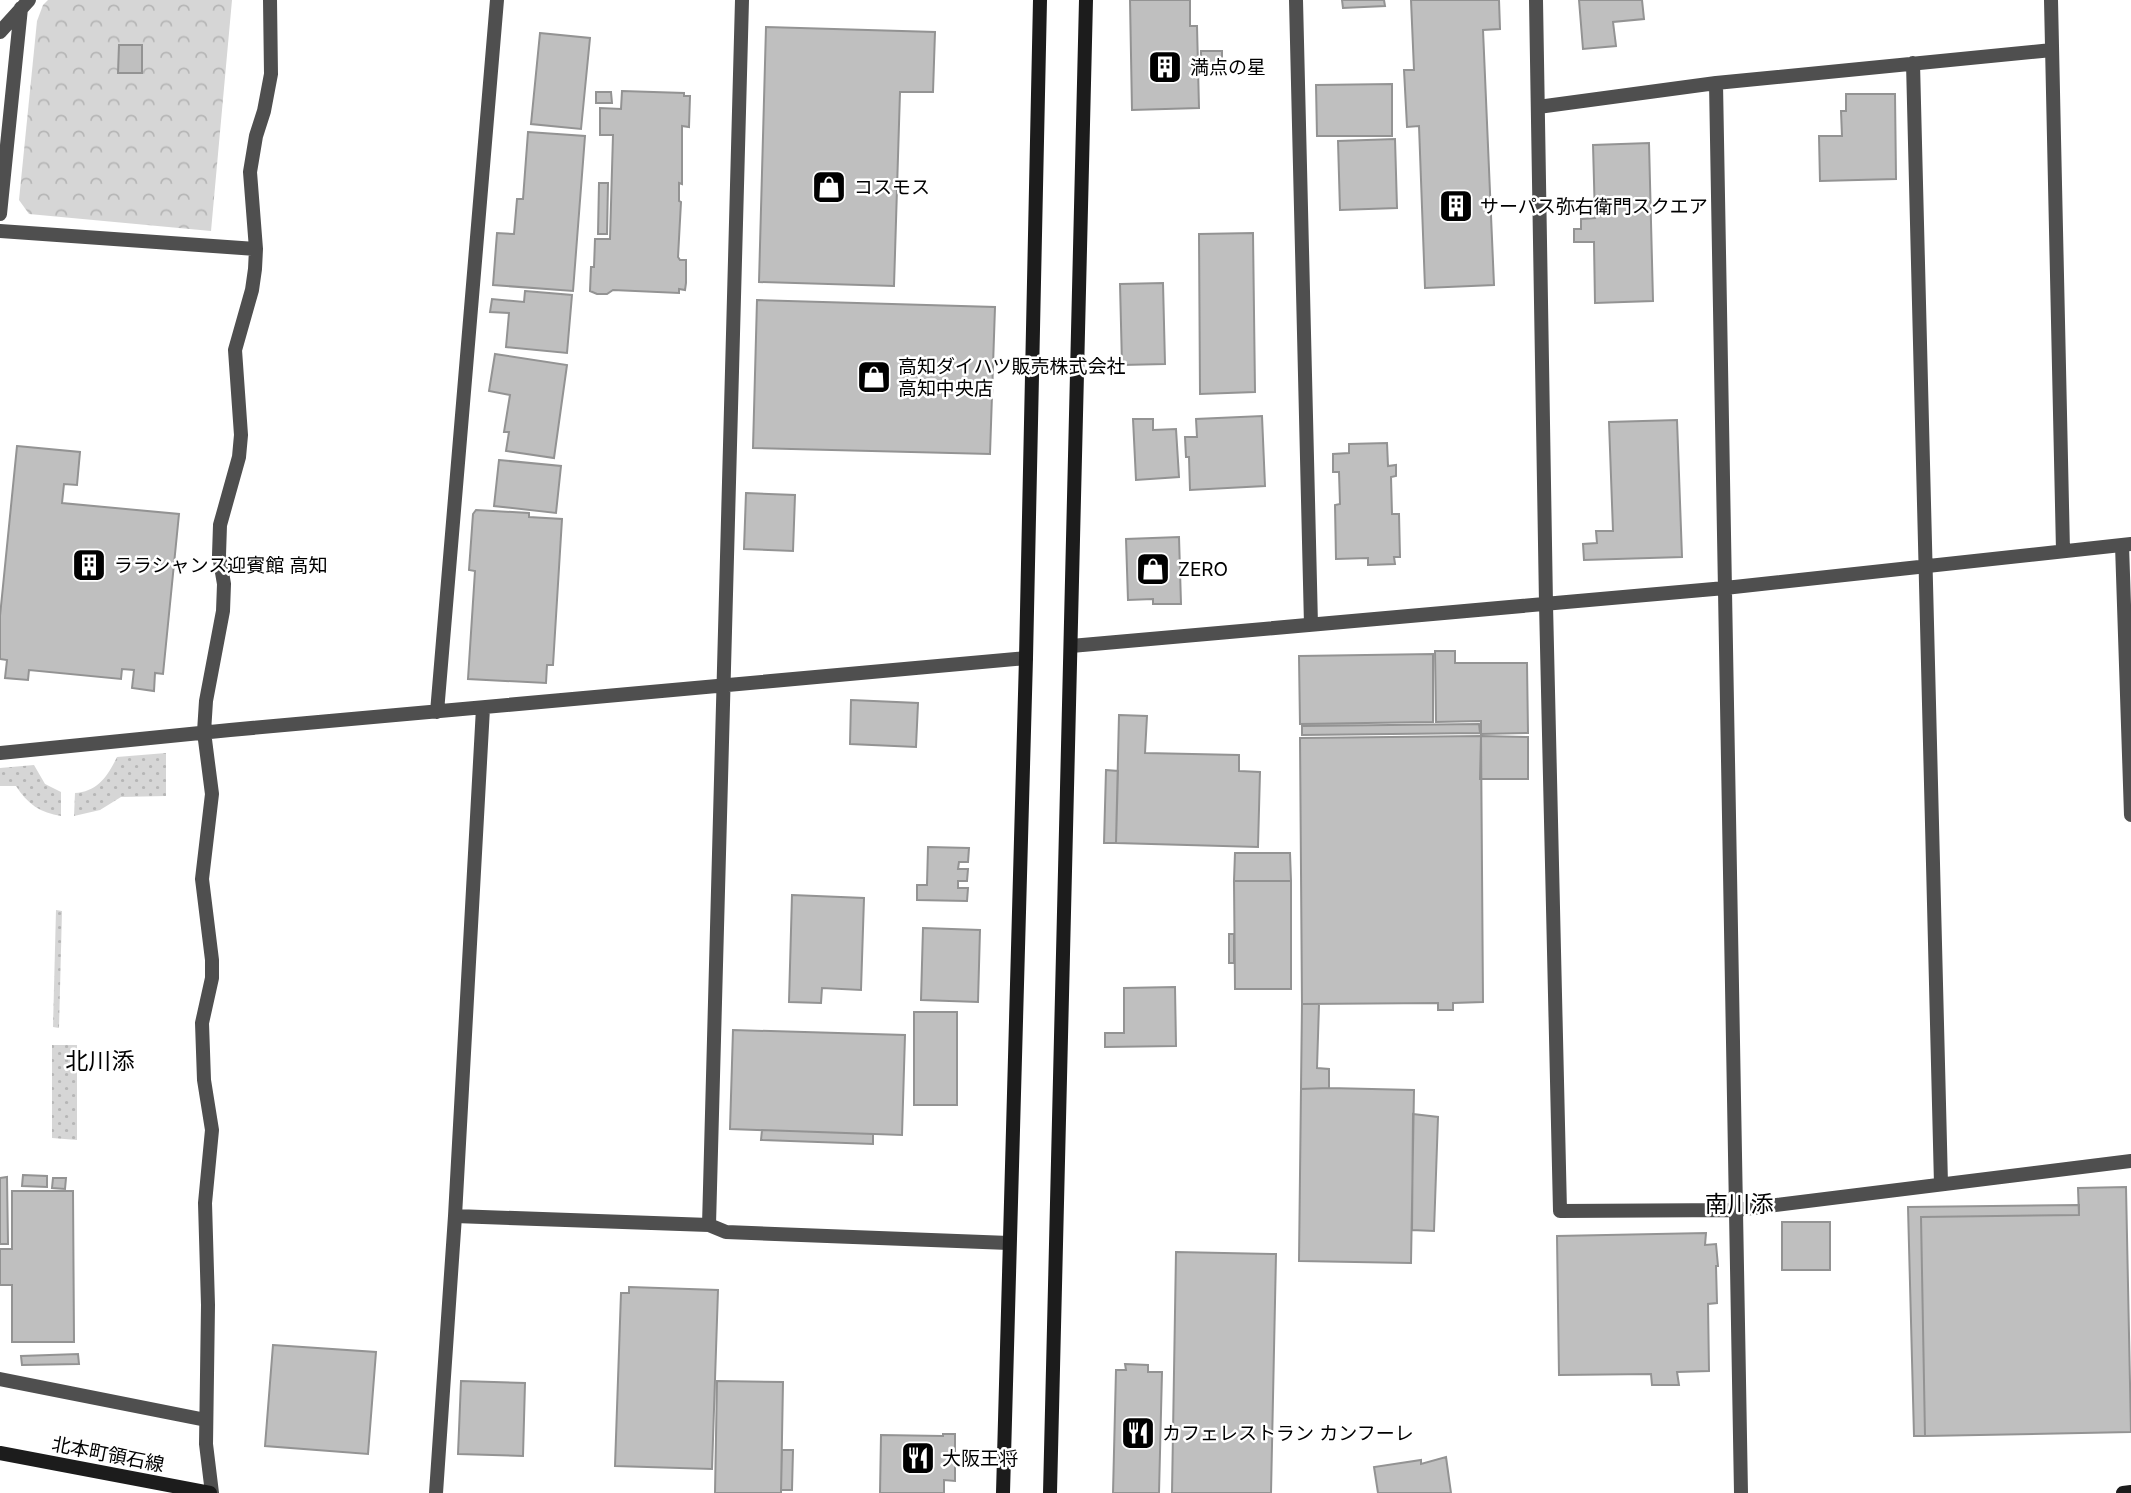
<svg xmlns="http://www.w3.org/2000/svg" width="2131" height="1493" font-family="Inter,'Noto Sans JP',sans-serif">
<defs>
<pattern id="grass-dots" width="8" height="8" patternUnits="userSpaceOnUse" patternTransform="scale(1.75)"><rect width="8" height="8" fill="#d6d6d6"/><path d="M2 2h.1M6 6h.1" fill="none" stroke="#b6b6b6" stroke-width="1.8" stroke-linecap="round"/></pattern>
<pattern id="park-crowns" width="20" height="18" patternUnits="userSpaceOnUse" patternTransform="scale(1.75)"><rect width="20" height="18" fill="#d6d6d6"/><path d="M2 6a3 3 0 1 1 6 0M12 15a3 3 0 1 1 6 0" fill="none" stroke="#b6b6b6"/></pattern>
</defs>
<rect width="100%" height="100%" fill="#fff"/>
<!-- grass -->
<path fill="url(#grass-dots)" d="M 166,753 L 166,796 L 121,797 L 100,810 L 74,816 L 75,793 C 97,792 108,776 117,757 Z
M 34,765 L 45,784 L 61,792 L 61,816 C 41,813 27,804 16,786 L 0,786 L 0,768 Z
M 56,910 L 62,911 L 59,1028 L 53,1027 Z
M 52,1045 L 77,1045 L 77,1140 L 52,1138 Z"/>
<!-- park -->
<path fill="url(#park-crowns)" d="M 48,0 L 232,0 L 211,231 L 29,214 L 19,200 L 37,21 L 43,5 Z"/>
<!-- building -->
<path fill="#bfbfbf" stroke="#939393" stroke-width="2" d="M 1130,0 L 1190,0 L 1190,26 L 1197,26 L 1199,108 L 1132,110 Z
M 1342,0 L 1384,0 L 1385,6 L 1343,8 Z
M 1411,0 L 1499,0 L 1500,29 L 1483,30 L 1494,285 L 1425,288 L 1419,126 L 1407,127 L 1404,70 L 1414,70 Z
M 1579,0 L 1642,0 L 1644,19 L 1613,22 L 1616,46 L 1583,49 Z
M 766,27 L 935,32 L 933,92 L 900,92 L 894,286 L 759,282 Z
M 540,33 L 590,38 L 581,129 L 531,124 Z
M 119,45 L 142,45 L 142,73 L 118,73 Z
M 1201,51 L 1222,51 L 1222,67 L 1201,67 Z
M 1392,84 L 1392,136 L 1317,136 L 1316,85 Z
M 622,91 L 684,93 L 684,96 L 690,96 L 689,127 L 682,126 L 682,184 L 679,183 L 679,201 L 681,202 L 678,257 L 680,260 L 686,260 L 686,283 L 685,290 L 679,289 L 679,293 L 613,290 L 607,294 L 597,294 L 590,291 L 591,267 L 594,267 L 595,239 L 610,239 L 613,135 L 600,135 L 600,108 L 621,109 Z
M 596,92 L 611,92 L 612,103 L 596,103 Z
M 1846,94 L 1895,94 L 1896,179 L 1820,181 L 1819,136 L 1842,136 L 1841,111 L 1846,111 Z
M 528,132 L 585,136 L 573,291 L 493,285 L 497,233 L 514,234 L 517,199 L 523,199 Z
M 1395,139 L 1397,208 L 1340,210 L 1338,141 Z
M 1649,143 L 1653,301 L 1595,303 L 1594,242 L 1574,242 L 1574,229 L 1581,229 L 1581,219 L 1595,218 L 1593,145 Z
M 599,183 L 608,183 L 607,234 L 598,234 Z
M 1253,233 L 1255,392 L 1200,394 L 1199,234 Z
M 1163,283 L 1165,364 L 1122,365 L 1120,284 Z
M 525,291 L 572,295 L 567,353 L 506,347 L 509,313 L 490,312 L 492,299 L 524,302 Z
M 757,300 L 995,307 L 990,454 L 753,448 Z
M 495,354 L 567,365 L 554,458 L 506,451 L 509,432 L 504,432 L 510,395 L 489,391 Z
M 1262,416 L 1265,486 L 1190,490 L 1189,457 L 1186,457 L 1185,437 L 1197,437 L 1196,419 Z
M 1133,419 L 1153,419 L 1153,430 L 1176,429 L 1179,477 L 1136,480 Z
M 1677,420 L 1682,557 L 1584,560 L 1583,544 L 1597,543 L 1596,531 L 1613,531 L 1609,422 Z
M 1387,443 L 1388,466 L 1396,465 L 1396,476 L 1391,477 L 1392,514 L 1399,514 L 1400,557 L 1394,557 L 1395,564 L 1368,565 L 1368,558 L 1336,559 L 1335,505 L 1340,504 L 1339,472 L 1333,472 L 1333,454 L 1349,453 L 1349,444 Z
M 17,446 L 80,452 L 77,485 L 64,484 L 62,503 L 179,514 L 163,674 L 155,673 L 154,691 L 132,688 L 134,670 L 122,669 L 121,679 L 29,670 L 28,680 L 5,678 L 7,660 L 0,659 L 0,616 Z
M 499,460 L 561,466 L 556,513 L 494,506 Z
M 746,493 L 795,495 L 793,551 L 744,549 Z
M 476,510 L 529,513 L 529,517 L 562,519 L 553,665 L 547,665 L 546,683 L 468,679 L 475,571 L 469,570 L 473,514 Z
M 1179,537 L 1181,604 L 1153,604 L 1153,599 L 1128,600 L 1126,539 Z
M 1435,651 L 1455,651 L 1455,663 L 1527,663 L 1528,733 L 1481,734 L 1481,721 L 1436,722 Z
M 1433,654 L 1433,722 L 1300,724 L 1299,656 Z
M 851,700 L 918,703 L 916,747 L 850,744 Z
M 1119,715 L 1147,716 L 1145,753 L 1239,755 L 1239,771 L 1260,772 L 1258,847 L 1116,843 Z
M 1479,724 L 1480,733 L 1302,735 L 1302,726 Z
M 1481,736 L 1483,1002 L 1453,1003 L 1453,1010 L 1438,1010 L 1438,1003 L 1302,1004 L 1300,738 Z
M 1481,736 L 1528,737 L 1528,779 L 1480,779 Z
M 1106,770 L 1118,771 L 1116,843 L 1104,843 Z
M 928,847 L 969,848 L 968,862 L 959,862 L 958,869 L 968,869 L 967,881 L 958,881 L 958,888 L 968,888 L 967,901 L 917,900 L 917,885 L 927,885 Z
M 1235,853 L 1290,853 L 1291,881 L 1234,881 Z
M 1234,881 L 1291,881 L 1291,989 L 1235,989 Z
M 792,895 L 864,898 L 861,990 L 822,988 L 821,1003 L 789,1002 Z
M 923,928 L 980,930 L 978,1002 L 921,1000 Z
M 1229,934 L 1234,934 L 1234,963 L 1229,963 Z
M 1175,987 L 1176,1046 L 1105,1047 L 1105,1033 L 1124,1033 L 1124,988 Z
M 1302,1004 L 1319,1004 L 1317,1068 L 1329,1069 L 1329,1088 L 1301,1089 Z
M 914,1012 L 957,1012 L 957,1105 L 914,1105 Z
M 733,1030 L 905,1035 L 902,1135 L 730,1129 Z
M 1329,1088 L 1414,1090 L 1411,1263 L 1299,1261 L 1301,1089 Z
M 1413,1114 L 1438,1117 L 1434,1231 L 1412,1230 Z
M 762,1130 L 873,1134 L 873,1144 L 761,1140 Z
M 23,1175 L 47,1176 L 47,1187 L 22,1186 Z
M 7,1177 L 8,1244 L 0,1244 L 0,1178 Z
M 53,1178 L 66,1178 L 65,1189 L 52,1188 Z
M 2126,1187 L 2131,1432 L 1925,1436 L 1921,1217 L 2079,1215 L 2078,1188 Z
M 12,1191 L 73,1191 L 74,1342 L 12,1342 L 12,1285 L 0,1285 L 0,1249 L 12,1249 Z
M 2079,1205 L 2079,1215 L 1921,1217 L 1925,1436 L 1914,1436 L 1908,1207 Z
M 1782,1222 L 1830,1222 L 1830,1270 L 1782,1270 Z
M 1706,1233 L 1705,1245 L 1716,1244 L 1718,1266 L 1716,1266 L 1717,1303 L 1708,1304 L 1709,1371 L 1677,1372 L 1679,1385 L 1652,1385 L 1651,1374 L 1559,1375 L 1557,1236 Z
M 1176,1252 L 1276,1254 L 1271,1493 L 1172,1493 Z
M 629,1287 L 718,1290 L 712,1469 L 615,1466 L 621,1293 L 629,1293 Z
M 273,1345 L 376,1352 L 368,1454 L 265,1446 Z
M 78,1354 L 79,1364 L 22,1365 L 21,1356 Z
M 1125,1364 L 1148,1365 L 1148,1372 L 1162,1372 L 1159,1493 L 1113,1493 L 1116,1370 L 1126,1370 Z
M 461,1381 L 525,1383 L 523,1456 L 458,1454 Z
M 717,1381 L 783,1382 L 781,1493 L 715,1493 Z
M 943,1434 L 955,1434 L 955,1481 L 944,1480 L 944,1493 L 880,1493 L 881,1435 L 943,1436 Z
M 782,1450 L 793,1450 L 792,1490 L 781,1490 Z
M 1446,1457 L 1451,1493 L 1378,1493 L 1374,1467 L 1421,1460 L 1421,1464 Z"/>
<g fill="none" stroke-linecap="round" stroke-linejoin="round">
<!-- street -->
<path stroke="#4f4f4f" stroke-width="14" d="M 1296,0 L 1311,625
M 1536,0 L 1546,604 L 1560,1211 L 1736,1210 L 2131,1161
M 2051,0 L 2063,551
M 0,32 L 29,0
M 1913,63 L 1941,1184
M 1716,83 L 1741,1493
M 1538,107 L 1716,83 L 2052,50
M 0,214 L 21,8
M 0,231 L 256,249
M 2122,545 L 2131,815
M 1071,646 L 1725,588 L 2131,544
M 437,712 L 497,0
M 0,753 L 230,730 L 1026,658
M 455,1216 L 709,1225 L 726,1232 L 1009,1243
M 709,1225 L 742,0
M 0,1379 L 206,1420
M 212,1493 L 206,1444 L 208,1305 L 205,1203 L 212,1130 L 204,1080 L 202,1023 L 212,978 L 212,960 L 202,879 L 212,794 L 204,732 L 206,701 L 223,611 L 224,584 L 219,555 L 220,525 L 239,457 L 241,435 L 235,350 L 252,290 L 255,269 L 256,249 L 250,172 L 256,136 L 264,111 L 271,74 L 270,0
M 436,1493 L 455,1216 L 483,708"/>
<!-- secondary -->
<path stroke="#1c1c1c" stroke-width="14" d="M 0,1453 L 210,1493
M 1003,1493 L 1026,658 L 1040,0
M 1050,1493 L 1086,0
M 2123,1493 L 2131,1492"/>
</g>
<!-- icons -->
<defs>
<g id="building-square" transform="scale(1.75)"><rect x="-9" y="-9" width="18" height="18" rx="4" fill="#000" stroke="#fff"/><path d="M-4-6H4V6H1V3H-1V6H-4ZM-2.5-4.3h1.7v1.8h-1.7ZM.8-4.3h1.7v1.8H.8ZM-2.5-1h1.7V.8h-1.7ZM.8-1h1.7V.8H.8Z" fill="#fff"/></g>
<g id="shop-square" transform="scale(1.75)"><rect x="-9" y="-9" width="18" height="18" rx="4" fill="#000" stroke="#fff"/><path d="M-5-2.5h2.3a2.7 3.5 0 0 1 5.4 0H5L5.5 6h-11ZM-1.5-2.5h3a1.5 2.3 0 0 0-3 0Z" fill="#fff"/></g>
<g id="restaurant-square" transform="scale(1.75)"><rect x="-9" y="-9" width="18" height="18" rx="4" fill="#000" stroke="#fff"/><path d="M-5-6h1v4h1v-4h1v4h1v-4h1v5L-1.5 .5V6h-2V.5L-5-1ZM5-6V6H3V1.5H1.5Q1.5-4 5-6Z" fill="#fff"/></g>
</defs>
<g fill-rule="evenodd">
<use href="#building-square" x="1165" y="67"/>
<use href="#shop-square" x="829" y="187"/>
<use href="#building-square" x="1456" y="206"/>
<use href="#shop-square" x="874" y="377"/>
<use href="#building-square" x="89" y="565"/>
<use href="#shop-square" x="1153" y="569"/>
<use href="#restaurant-square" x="1138" y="1433"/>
<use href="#restaurant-square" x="918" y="1458"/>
</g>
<g text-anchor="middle" stroke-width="5" stroke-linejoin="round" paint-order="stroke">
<!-- poi labels -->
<g font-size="19" fill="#000" stroke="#fff" text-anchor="start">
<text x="1190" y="74">満点の星</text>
<text x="854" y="194">コスモス</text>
<text x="1480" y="213">サーパス弥右衛門スクエア</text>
<text x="898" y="373">高知ダイハツ販売株式会社<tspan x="898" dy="22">高知中央店</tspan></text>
<text x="114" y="572">ララシャンス迎賓館 高知</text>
<text x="1178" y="576">ZERO</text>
<text x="1162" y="1440">カフェレストラン カンフーレ</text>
<text x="942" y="1465">大阪王将</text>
</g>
<!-- street labels -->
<g font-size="19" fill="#000" stroke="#fff">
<text transform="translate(108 1454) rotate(11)" y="7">北本町領石線</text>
</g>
<!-- quarter labels -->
<g font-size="23" fill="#000" stroke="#fff">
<text x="100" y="1069">北川添</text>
<text x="1739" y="1212">南川添</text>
</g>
</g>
</svg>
